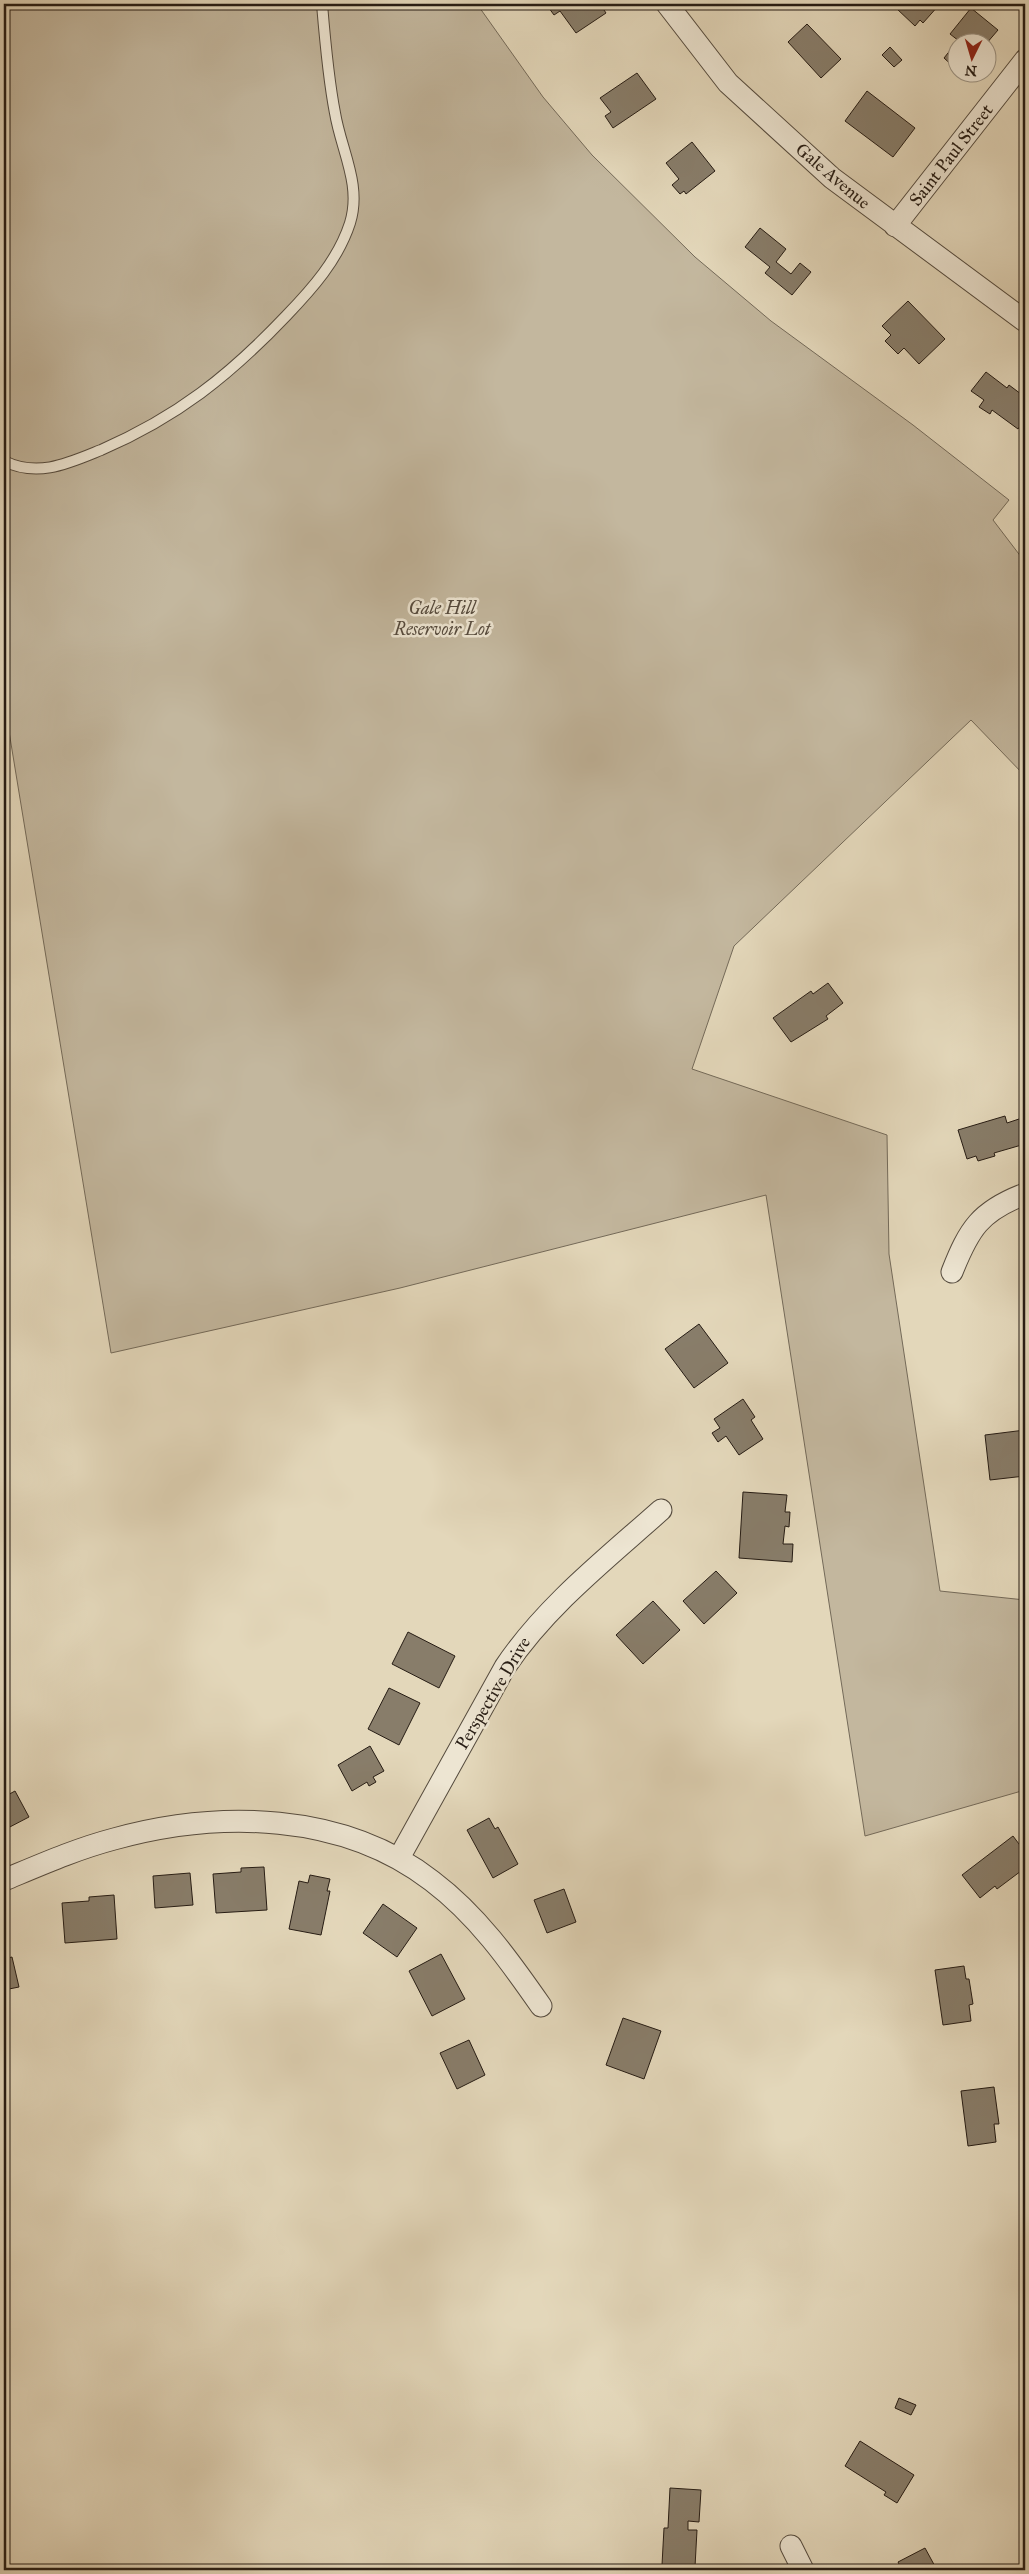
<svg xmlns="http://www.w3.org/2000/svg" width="1029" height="2574" font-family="'IM FELL Great Primer',serif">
<rect width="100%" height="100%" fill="#e3d7ba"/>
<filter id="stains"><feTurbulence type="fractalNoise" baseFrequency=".004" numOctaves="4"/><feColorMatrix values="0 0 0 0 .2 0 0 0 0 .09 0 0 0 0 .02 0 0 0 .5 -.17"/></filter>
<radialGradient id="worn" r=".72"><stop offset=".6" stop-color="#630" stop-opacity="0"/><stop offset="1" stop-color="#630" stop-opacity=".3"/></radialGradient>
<!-- green -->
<path fill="#c3b79e" stroke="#746a59" d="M 4,4 L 477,4 L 543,97 L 592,155 L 695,257 L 771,321 L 913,425 L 1009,500 L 993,520 L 1025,562 L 1025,776 L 971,720 L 734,946 L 692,1069 L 887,1135 L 889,1254 L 940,1591 L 1025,1600 L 1025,1790 L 865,1836 L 766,1195 L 400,1288 L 111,1353 L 4,701 Z"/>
<!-- building -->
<path fill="#887d6a" stroke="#261c14" d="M 546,4 L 600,4 L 606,13 L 576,33 L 560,11 L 554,15 Z
M 900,4 L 938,4 L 939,5 L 923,23 L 920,20 L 915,26 L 896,8 Z
M 971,8 L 998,30 L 986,44 L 957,42 L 959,41 L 950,34 Z
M 807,24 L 841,59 L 821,78 L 788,42 Z
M 956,43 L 956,69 L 944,58 Z
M 890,47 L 902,60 L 894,67 L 882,55 Z
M 637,73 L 656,99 L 613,128 L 605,116 L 611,112 L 600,98 Z
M 867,91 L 915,128 L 893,157 L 845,121 Z
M 692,142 L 715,171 L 686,194 L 684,191 L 680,194 L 672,185 L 679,179 L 666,163 Z
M 760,228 L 786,249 L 776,262 L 791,274 L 800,263 L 811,272 L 792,295 L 765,273 L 770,267 L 745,247 Z
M 908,301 L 945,339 L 919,364 L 904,348 L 898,354 L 885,341 L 891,335 L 882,326 Z
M 986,372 L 1007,388 L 1009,385 L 1025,397 L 1025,419 L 1018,429 L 992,410 L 990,414 L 979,407 L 984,400 L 971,391 Z
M 828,983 L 843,1003 L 826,1016 L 828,1019 L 791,1042 L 773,1018 L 811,991 L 813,994 Z
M 1005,1116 L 1007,1123 L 1025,1117 L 1025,1144 L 994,1153 L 995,1156 L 978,1161 L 976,1156 L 967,1159 L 958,1130 Z
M 699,1324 L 728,1363 L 694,1388 L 665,1349 Z
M 743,1399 L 755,1417 L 751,1420 L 763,1439 L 739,1455 L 726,1436 L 718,1442 L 712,1433 L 720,1428 L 714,1419 Z
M 1025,1430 L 1025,1476 L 990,1480 L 985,1435 Z
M 743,1492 L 787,1495 L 785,1512 L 790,1512 L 789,1527 L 785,1526 L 783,1544 L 793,1544 L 792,1562 L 739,1558 Z
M 716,1571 L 737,1593 L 704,1624 L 683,1601 Z
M 653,1601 L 680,1630 L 643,1664 L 616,1635 Z
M 408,1632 L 455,1656 L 439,1688 L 392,1664 Z
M 389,1688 L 420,1703 L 399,1745 L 368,1729 Z
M 370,1746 L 384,1771 L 373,1777 L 376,1782 L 369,1786 L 367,1782 L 352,1791 L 338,1765 Z
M 15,1791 L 29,1817 L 4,1830 L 4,1797 Z
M 489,1818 L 495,1829 L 498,1827 L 518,1864 L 493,1878 L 467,1830 Z
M 1013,1836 L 1025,1852 L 1025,1868 L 997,1889 L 995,1886 L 980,1898 L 962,1875 Z
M 264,1867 L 267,1910 L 216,1913 L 213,1874 L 241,1872 L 241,1868 Z
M 190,1873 L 193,1905 L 155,1908 L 153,1876 Z
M 310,1875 L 330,1879 L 327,1891 L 330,1891 L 321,1935 L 289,1929 L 299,1881 L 308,1883 Z
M 564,1889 L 576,1922 L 547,1933 L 534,1900 Z
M 114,1895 L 117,1939 L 65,1943 L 62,1903 L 89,1901 L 89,1897 Z
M 383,1904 L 417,1928 L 397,1957 L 363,1933 Z
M 441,1954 L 465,1999 L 432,2016 L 409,1971 Z
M 12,1957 L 19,1987 L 4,1990 L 4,1959 Z
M 964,1966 L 966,1979 L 969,1979 L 973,2004 L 969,2005 L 971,2021 L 943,2025 L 935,1970 Z
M 623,2018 L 661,2031 L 644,2079 L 606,2065 Z
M 469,2040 L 485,2075 L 457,2089 L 440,2053 Z
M 994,2087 L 999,2124 L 994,2124 L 996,2142 L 968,2146 L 961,2091 Z
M 899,2398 L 916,2405 L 911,2415 L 895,2408 Z
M 860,2441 L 914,2475 L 897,2503 L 884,2495 L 886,2492 L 845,2466 Z
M 670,2488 L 701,2490 L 699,2522 L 688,2521 L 688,2530 L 697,2530 L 695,2567 L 662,2565 L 664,2528 L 668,2528 Z
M 925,2548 L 937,2570 L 902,2570 L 898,2562 Z"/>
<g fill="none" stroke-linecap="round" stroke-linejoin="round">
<!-- lane casing -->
<g stroke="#554b3e" stroke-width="12">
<path id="lane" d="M 4,461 C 38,478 69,463 101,450 C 177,417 229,376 286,316 C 312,289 338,260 350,223 C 362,185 341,150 335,113 C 328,77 325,40 322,4"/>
</g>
<!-- street casing -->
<g stroke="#554b3e" stroke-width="23">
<path id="street" d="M 667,4 L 728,83 L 832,178 L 1025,321
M 895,226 L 1025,60
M 952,1272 C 969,1229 980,1211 1025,1194
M 399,1858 L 505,1667 C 546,1606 606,1559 661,1510
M 4,1880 C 40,1865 76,1849 114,1839 C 219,1810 343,1812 432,1881 C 477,1915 509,1960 541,2006
M 791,2546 L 803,2570"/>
</g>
<!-- lane -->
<use href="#lane" stroke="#ede5d2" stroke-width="10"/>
<!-- street -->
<use href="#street" stroke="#ede5d2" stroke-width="21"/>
</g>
<g text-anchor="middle" stroke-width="5" stroke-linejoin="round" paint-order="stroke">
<!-- street labels -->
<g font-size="18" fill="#261c14" stroke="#ede5d2">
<text transform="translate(951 155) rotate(-52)" y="6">Saint Paul Street</text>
<text transform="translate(833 176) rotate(40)" y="6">Gale Avenue</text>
<text transform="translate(493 1693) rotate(-59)" y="6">Perspective Drive</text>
</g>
<!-- park labels -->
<g font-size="18" font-style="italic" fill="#554a3d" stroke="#ede5d2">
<text x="442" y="614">Gale Hill<tspan x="442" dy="21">Reservoir Lot</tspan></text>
</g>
</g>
<!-- margin -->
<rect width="1029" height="2574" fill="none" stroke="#e3d7ba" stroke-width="20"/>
<rect x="5" y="5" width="1019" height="2564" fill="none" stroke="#261c14" stroke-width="2.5"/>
<rect x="10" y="10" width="1009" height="2554" fill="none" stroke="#261c14"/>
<!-- north arrow -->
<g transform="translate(972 58) rotate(185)"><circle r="24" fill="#ede5d2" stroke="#9d9586"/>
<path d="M0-4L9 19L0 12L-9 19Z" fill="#8f2418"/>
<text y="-8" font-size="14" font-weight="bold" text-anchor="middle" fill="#261c14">N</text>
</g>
<rect width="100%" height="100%" filter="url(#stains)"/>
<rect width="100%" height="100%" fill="url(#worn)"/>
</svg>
